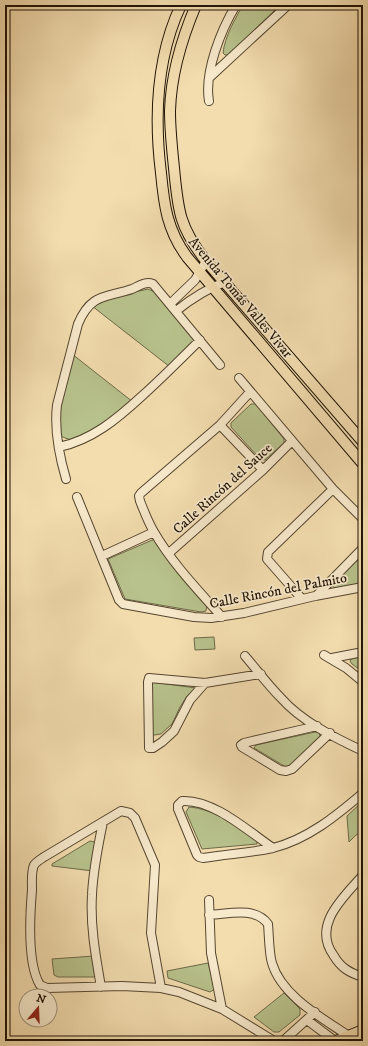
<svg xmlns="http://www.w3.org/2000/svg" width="368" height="1046" font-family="'IM FELL DW Pica',serif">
<rect width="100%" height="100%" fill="#f3ddaf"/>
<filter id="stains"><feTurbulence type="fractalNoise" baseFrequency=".005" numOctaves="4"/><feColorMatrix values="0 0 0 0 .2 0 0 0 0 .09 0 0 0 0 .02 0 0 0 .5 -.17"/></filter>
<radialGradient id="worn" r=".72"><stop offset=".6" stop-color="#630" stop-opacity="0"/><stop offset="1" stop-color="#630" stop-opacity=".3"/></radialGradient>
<!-- green -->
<path fill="#b8c28c" stroke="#6c6a48" d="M 243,5 L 280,5 L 229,55 L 225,55 L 223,53 C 225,36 235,19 243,5 Z
M 148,289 L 157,293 L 195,339 L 193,344 L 170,367 L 92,306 L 101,300 Z
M 72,354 L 133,402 L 118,417 L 72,440 L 65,438 L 59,435 L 58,413 Z
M 251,404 L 256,404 L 284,439 L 284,443 L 265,460 L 261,460 L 231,427 L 231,423 Z
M 157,538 L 207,603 L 206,611 L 201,612 L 125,599 L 108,559 Z
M 363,554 L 363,583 L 335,588 L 331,585 L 331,582 Z
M 214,637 L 215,649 L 195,650 L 194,638 Z
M 363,656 L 363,672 L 352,664 L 350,661 L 351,659 Z
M 152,682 L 196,688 L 187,696 L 180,707 L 172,724 L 161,734 L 148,736 Z
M 315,732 L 319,733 L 320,736 L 293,765 L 286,767 L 254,748 L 256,745 Z
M 363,801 L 363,830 L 355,836 L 349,842 L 347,816 Z
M 189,807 C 215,809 236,826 257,840 L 257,844 L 202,849 L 186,812 Z
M 90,841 L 95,842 L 93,871 L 52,866 L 52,864 Z
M 94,956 L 96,975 L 94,977 L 58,977 L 54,975 L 52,959 Z
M 208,963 L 215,989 L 210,992 L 168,978 L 167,971 Z
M 284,993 L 300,1009 L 300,1015 L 279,1032 L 274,1032 L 254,1017 Z"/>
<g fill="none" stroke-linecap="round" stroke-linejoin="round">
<!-- minor casing -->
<g stroke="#55462f" stroke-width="10">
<path id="minor" d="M 210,77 L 288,5
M 209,101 C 204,72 221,30 236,5
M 170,304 L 195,280 L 206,261
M 176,311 C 191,299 206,289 225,282
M 239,378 L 333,489 L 363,519
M 220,425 L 263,470
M 59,447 C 92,440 117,419 142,396 C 162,378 181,359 200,340
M 66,479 C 59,455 54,430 57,405 L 78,324 C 91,293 106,298 132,289 C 139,286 145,281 153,284 L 220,365
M 77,497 L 119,600 L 123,604 L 194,617 L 211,618 L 244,613 L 315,596 L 363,587
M 169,553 L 263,470 L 292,441
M 102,556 L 154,532
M 316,596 L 363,548
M 302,599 L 267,559 L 268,552 L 333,489
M 222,617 C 198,590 172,563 154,532 C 148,522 144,511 140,501 L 139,496 L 141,493 L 220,425 L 250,392
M 324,655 L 346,668 L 363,682
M 245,656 C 257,670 268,685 281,698 C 301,721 335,738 363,751
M 332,658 L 363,652
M 205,683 L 190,700 L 174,731 L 162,742 L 153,748 L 149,748 L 148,682 L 149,678 L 205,683 L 261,674
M 317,726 L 244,743 L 241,745 L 242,747 L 280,770 L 286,771 L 292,769 L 330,733
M 273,848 C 248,831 213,799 182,801 L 178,805 L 178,809 L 197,855 L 199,857 L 203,858 C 226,854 250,853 273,848 C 308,839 336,816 363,793
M 363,875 C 344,897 311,925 334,956 C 341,968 350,973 363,977
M 209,900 L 211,953 L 222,1009
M 209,915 C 229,914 254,906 268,924 C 269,935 269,954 272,963 C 282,998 328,1021 356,1041
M 101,987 C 96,958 90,926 92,895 C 93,871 98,846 103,822
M 161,988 L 151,933 L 155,865 L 135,818 L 130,813 L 121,811 L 44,857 C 41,859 36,862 34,865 C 31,872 32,883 32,890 C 30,914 27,964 40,985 L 47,988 L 122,986 L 161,988 L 179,992 L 222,1009 L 274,1041
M 307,1020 L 335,1041
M 119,1041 L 143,1041
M 283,1041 L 315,1012"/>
</g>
<!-- major casing -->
<g stroke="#201304" stroke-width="12">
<path id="major" d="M 181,5 C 156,58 154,116 161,173 C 164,205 167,230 187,257 L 363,464
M 196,5 C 182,38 171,74 170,111 C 170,130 172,149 174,168 C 178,210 179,227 206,261 L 363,442
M 336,1041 L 363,1030
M 362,1041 L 363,1041"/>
</g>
<!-- minor -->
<use href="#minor" stroke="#f7e9cb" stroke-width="8"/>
<!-- major -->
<use href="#major" stroke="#f3ddaf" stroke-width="10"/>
</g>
<g text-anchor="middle" stroke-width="3.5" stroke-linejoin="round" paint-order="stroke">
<!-- street labels -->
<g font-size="14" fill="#201304" stroke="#f7e9cb">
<text transform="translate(241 297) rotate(50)" y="5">Avenida Tomás Valles Vivar</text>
<text transform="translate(222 488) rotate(-42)" y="5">Calle Rincón del Sauce</text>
<text transform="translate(278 590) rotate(-11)" y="5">Calle Rincón del Palmito</text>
</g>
</g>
<!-- margin -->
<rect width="368" height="1046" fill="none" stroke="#f3ddaf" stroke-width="20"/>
<rect x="6" y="6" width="356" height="1034" fill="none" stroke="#201304" stroke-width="2"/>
<rect x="10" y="10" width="348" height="1026" fill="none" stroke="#201304"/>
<!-- north arrow -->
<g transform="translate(38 1008) rotate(19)"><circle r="19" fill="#f7e9cb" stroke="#a1937b"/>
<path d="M0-3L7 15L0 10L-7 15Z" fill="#8f2418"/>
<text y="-6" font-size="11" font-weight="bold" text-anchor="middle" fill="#201304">N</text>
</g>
<rect width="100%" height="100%" filter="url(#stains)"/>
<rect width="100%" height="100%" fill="url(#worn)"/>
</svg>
